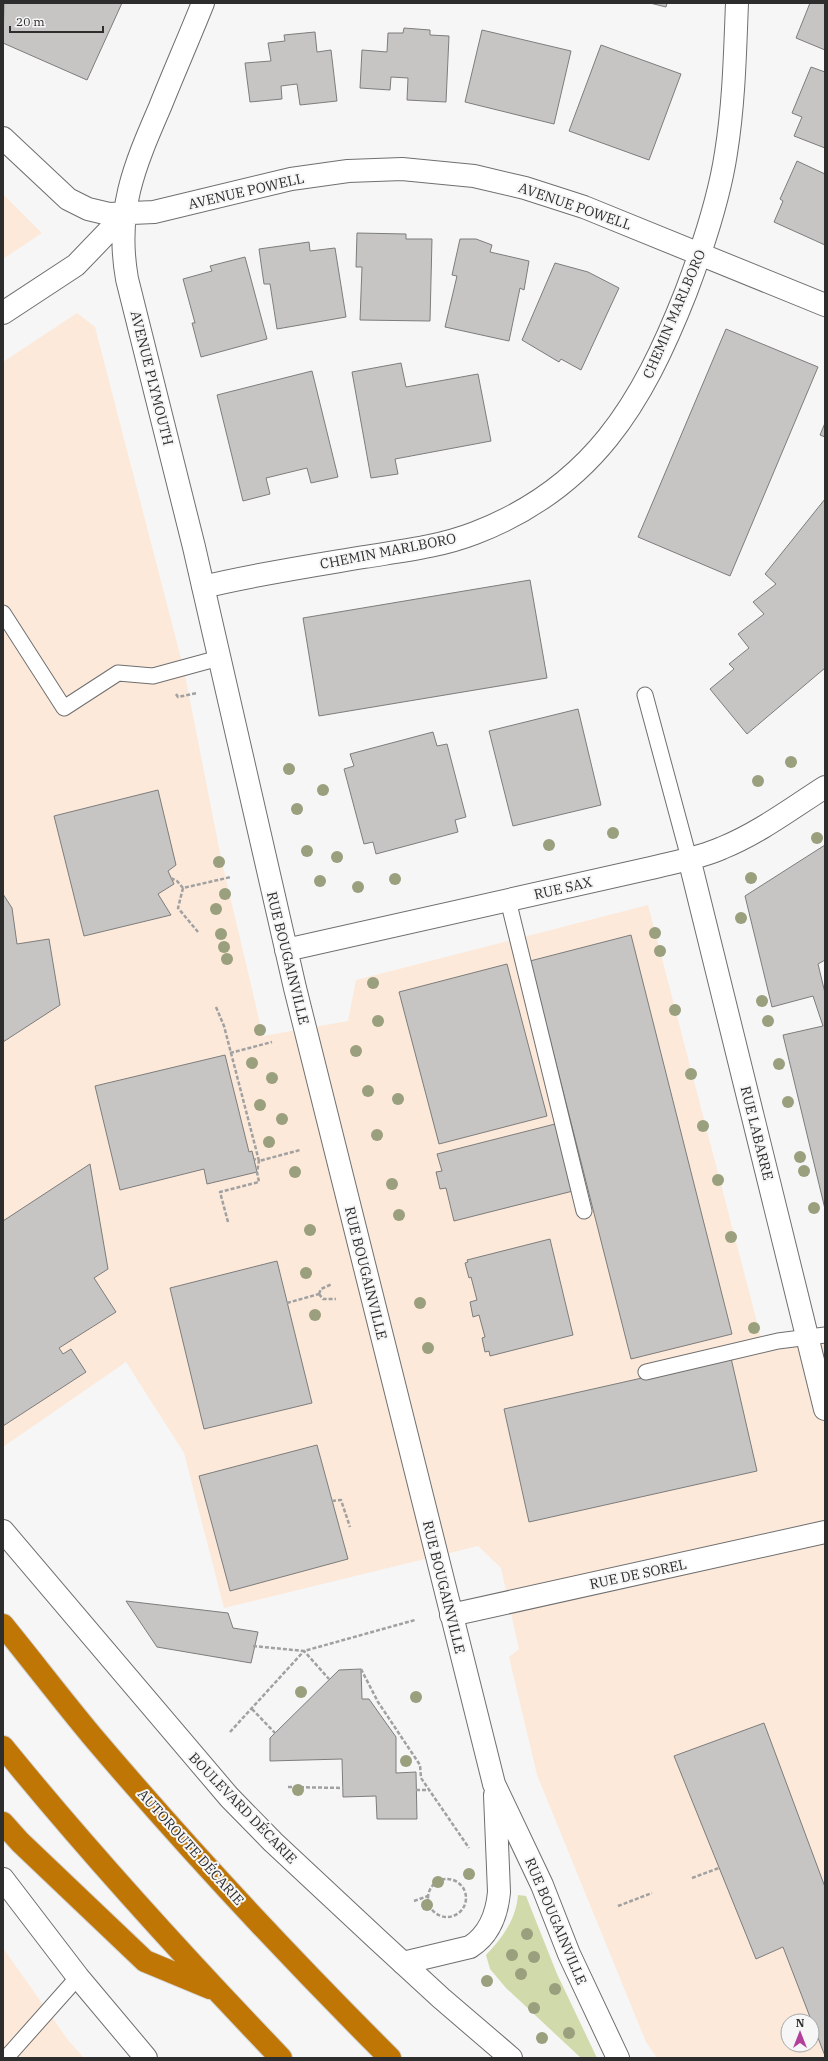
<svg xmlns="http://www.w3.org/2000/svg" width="828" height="2061" font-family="'IBM Plex Serif',serif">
<rect width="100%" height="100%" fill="#f6f6f7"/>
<!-- commercial -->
<path fill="#fce9d9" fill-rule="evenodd" d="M 3,194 L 42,233 L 3,259 Z
M 77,313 L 95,327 L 184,670 L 221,858 L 263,1036 L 348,1021 L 356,980 L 648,905 L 763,1345 L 825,1330 L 825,2058 L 657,2058 L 646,2042 L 537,1775 L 509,1657 L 519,1649 L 501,1568 L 478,1546 L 224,1608 L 184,1453 L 126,1362 L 3,1447 L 3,362 ZM 788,2021 L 812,2021 L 812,2045 L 788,2045 Z
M 3,1948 L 68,2040 L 84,2058 L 3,2058 Z"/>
<!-- green -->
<path fill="#d0daaa" d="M 518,1895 L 526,1896 L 557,1974 L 597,2058 L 581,2058 L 506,1988 L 490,1969 L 486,1955 C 502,1938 516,1920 518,1895 Z"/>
<!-- building -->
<path fill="#c6c5c4" stroke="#7d7d7c" d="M 4,3 L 122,3 L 87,80 L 3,43 Z
M 650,3 L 667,3 L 666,7 Z
M 810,3 L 825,3 L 825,50 L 796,38 Z
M 404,28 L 430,30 L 430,35 L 449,36 L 446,102 L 407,100 L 408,78 L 391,77 L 390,90 L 360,88 L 362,50 L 387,52 L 388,33 L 403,33 Z
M 482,30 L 571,51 L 554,124 L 465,102 Z
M 315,32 L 317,52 L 331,50 L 337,101 L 300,105 L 297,84 L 281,86 L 282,99 L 250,102 L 245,63 L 271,61 L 268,43 L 285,41 L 284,35 Z
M 601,45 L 681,74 L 649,160 L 569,131 Z
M 811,67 L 825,72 L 825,148 L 794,136 L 802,117 L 792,113 Z
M 797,161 L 825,174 L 825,245 L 774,222 L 783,201 L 780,199 Z
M 357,233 L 406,234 L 406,239 L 432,239 L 430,321 L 360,320 L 362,267 L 356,267 Z
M 460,239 L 476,239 L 492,245 L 490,252 L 529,261 L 524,290 L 520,288 L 509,341 L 445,327 L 457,276 L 452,275 Z
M 309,242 L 310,251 L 335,248 L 346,317 L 277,329 L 270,284 L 264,284 L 259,249 Z
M 245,257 L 267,339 L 201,357 L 192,323 L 195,323 L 183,279 L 212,271 L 210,266 Z
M 555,263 L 588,272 L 619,288 L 581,370 L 561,359 L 559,362 L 522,340 Z
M 726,329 L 818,367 L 730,576 L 638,537 Z
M 401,363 L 406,387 L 478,374 L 491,441 L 395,459 L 398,474 L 371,478 L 352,372 Z
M 312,371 L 338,477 L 311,483 L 307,468 L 266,478 L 270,494 L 243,501 L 217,395 Z
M 825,423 L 825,437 L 820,435 Z
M 825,499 L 825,668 L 747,734 L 710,689 L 734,669 L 729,664 L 749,648 L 738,634 L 764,614 L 753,602 L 776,584 L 765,574 Z
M 530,580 L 547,678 L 319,716 L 303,618 Z
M 578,709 L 601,805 L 513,826 L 489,731 Z
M 433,732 L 437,746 L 447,744 L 466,817 L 455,820 L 458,832 L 376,854 L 373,842 L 364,844 L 344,769 L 354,766 L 350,754 Z
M 158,790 L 176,865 L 168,871 L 174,884 L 158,894 L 171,915 L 84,936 L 54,816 Z
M 825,845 L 825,960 L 818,964 L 825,993 L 825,1209 L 783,1035 L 823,1026 L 813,996 L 772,1007 L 745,896 Z
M 3,894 L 12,908 L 17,944 L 49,939 L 60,1005 L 3,1042 Z
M 631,935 L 732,1334 L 631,1359 L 530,961 Z
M 507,964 L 547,1116 L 439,1144 L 399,992 Z
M 225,1055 L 249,1152 L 252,1151 L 257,1172 L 207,1184 L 204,1169 L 120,1190 L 95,1086 Z
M 555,1124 L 573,1191 L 454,1221 L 446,1188 L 440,1189 L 436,1172 L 442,1171 L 437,1154 Z
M 90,1164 L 108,1269 L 94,1278 L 116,1312 L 59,1348 L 63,1354 L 71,1349 L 86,1372 L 3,1426 L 3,1221 Z
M 550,1239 L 573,1335 L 490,1356 L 489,1351 L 485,1352 L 482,1338 L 485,1337 L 479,1315 L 473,1317 L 470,1302 L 477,1300 L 471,1277 L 469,1278 L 465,1263 L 468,1262 L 467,1260 Z
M 277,1261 L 312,1403 L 204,1429 L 170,1288 Z
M 731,1358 L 757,1471 L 529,1522 L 504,1409 Z
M 317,1445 L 348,1559 L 230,1591 L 199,1476 Z
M 126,1601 L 228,1613 L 233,1628 L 258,1632 L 251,1663 L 157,1647 Z
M 361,1669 L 362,1699 L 369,1699 L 396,1737 L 396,1773 L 416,1772 L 417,1819 L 377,1819 L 376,1796 L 343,1797 L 342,1759 L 270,1761 L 270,1738 L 275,1733 L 339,1670 Z
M 764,1723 L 825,1887 L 825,2056 L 783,1947 L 756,1959 L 674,1756 Z"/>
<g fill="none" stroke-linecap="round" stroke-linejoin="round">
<!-- service casing -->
<g stroke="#6f6f70" stroke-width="17">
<path id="service" d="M 3,613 L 64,708 L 118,673 L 153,676 L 219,658
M 645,695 L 689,858
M 508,900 L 584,1211
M 646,1372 L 778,1341 L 825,1335
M 6,2058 L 78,1977"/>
</g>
<!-- minor casing -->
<g stroke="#6f6f70" stroke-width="24">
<path id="minor" d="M 203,3 C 189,38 174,72 160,107 C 134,167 115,211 127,279 L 194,547 L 295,988 L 494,1784 L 542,1885 L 569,1954 L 618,2058
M 3,138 L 68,199 L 88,209 L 109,214 L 154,212 L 291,179 L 348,171 L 402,169 L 474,176 L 525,188 L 584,207 L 825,305
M 3,313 L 76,265 L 124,215
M 203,587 C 256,574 310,566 364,557 C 401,551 439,547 475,533 C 592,488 642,404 686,292 C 703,247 719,200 726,153 C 734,103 735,53 737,3
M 689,858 L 825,1409
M 286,950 L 651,868 C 675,862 700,858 722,848 C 759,833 792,808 825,787
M 451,1615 L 825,1532
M 403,1963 L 470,1947 C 489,1935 497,1914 499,1892 L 495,1795"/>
</g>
<!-- secondary casing -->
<g stroke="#6f6f70" stroke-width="24">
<path id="secondary" d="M 3,1531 L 229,1797 L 273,1842 L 378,1940 L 441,1998 L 511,2058
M 3,1879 L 78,1977 L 146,2058"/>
</g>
<!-- motorway casing -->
<g stroke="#d1d1d1" stroke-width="24">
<path id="motorway" d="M 3,1625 C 33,1662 62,1700 92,1736 C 187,1848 287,1955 390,2058
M 3,1747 C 91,1855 185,1958 281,2058
M 3,1823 L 20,1842 L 145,1961 L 210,1988"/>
</g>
<!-- path -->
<path stroke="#a1a1a2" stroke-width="2.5" stroke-dasharray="4 2" stroke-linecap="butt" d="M 176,694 L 178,697 L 197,693
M 171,878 L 177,881 L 183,888 L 231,877
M 183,888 L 178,908 L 198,932
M 216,1007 L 224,1026 L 259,1161 L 300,1150
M 230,1053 L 272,1042
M 228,1222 L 220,1192 L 259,1182 L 257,1172 L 259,1161 L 254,1159
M 319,1294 L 323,1299 L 336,1299
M 319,1294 L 321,1289 L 332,1284
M 287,1303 L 319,1294
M 332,1501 L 341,1500 L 350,1527
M 253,1646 L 304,1651 L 415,1620
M 361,1669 L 378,1702 L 420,1765 L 421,1778 L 469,1848
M 252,1709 L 275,1733
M 230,1732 L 304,1651 L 329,1679
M 288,1787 L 343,1788
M 416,1790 L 429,1790
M 692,1878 L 719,1868
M428 1898a19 19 0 1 1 38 0a19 19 0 1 1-38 0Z
M 414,1901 L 428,1896
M 618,1906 L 652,1893"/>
<!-- service -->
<use href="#service" stroke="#fff" stroke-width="15"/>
<!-- minor -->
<use href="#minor" stroke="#fff" stroke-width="22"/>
<!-- secondary -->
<use href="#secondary" stroke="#fff" stroke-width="22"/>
<!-- motorway -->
<use href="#motorway" stroke="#c07604" stroke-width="22"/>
</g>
<!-- trees -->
<g fill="#9a9f7d">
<circle cx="791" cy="762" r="6"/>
<circle cx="289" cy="769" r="6"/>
<circle cx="758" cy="781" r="6"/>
<circle cx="323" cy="790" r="6"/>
<circle cx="297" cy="809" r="6"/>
<circle cx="613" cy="833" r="6"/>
<circle cx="817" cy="838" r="6"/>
<circle cx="549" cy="845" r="6"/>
<circle cx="307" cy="851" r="6"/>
<circle cx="337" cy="857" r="6"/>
<circle cx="219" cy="862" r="6"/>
<circle cx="751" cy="878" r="6"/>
<circle cx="395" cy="879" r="6"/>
<circle cx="320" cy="881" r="6"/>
<circle cx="358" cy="887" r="6"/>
<circle cx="225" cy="894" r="6"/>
<circle cx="216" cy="909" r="6"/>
<circle cx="741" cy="918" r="6"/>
<circle cx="655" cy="933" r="6"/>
<circle cx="221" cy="934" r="6"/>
<circle cx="224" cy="947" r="6"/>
<circle cx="660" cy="951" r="6"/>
<circle cx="227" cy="959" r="6"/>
<circle cx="373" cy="983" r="6"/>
<circle cx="762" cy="1001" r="6"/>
<circle cx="675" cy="1010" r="6"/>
<circle cx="378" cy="1021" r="6"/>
<circle cx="768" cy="1021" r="6"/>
<circle cx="260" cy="1030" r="6"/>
<circle cx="356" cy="1051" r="6"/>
<circle cx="252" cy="1063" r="6"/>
<circle cx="779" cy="1064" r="6"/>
<circle cx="691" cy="1074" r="6"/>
<circle cx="272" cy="1078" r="6"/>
<circle cx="368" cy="1091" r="6"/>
<circle cx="398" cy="1099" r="6"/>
<circle cx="788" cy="1102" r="6"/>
<circle cx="260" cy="1105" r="6"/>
<circle cx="282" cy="1119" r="6"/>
<circle cx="703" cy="1126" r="6"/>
<circle cx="377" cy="1135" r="6"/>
<circle cx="269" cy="1142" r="6"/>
<circle cx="800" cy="1157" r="6"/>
<circle cx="804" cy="1171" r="6"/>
<circle cx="295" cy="1172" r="6"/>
<circle cx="718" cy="1180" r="6"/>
<circle cx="392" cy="1184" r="6"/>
<circle cx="814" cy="1208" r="6"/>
<circle cx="399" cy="1215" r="6"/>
<circle cx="310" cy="1230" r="6"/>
<circle cx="731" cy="1237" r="6"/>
<circle cx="306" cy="1273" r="6"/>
<circle cx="420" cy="1303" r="6"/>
<circle cx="315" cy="1315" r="6"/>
<circle cx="754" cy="1328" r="6"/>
<circle cx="428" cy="1348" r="6"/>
<circle cx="301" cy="1692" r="6"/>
<circle cx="416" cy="1697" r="6"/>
<circle cx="406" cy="1761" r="6"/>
<circle cx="298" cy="1790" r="6"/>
<circle cx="469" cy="1874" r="6"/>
<circle cx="438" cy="1882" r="6"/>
<circle cx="427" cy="1905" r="6"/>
<circle cx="527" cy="1934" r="6"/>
<circle cx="512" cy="1955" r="6"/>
<circle cx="534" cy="1957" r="6"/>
<circle cx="521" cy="1974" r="6"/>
<circle cx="487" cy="1981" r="6"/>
<circle cx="555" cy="1989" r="6"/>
<circle cx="534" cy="2008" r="6"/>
<circle cx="569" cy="2033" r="6"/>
<circle cx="542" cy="2038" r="6"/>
</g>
<g text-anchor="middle" stroke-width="4" stroke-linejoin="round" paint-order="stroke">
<!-- street labels -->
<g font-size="14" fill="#2d2d2d" stroke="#f6f6f7">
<text transform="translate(246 191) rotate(-13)" y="5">AVENUE POWELL</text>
<text transform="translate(575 206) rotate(19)" y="5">AVENUE POWELL</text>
<text transform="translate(674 314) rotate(-67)" y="5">CHEMIN MARLBORO</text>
<text transform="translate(152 378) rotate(76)" y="5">AVENUE PLYMOUTH</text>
<text transform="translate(388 551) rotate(-11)" y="5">CHEMIN MARLBORO</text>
<text transform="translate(563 888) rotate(-13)" y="5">RUE SAX</text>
<text transform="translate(288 958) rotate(76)" y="5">RUE BOUGAINVILLE</text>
<text transform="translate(757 1133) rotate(76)" y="5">RUE LABARRE</text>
<text transform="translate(366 1273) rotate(76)" y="5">RUE BOUGAINVILLE</text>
<text transform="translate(638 1574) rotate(-12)" y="5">RUE DE SOREL</text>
<text transform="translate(444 1587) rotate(76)" y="5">RUE BOUGAINVILLE</text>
<text transform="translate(243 1808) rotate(46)" y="5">BOULEVARD DÉCARIE</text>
<text transform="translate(191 1847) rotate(48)" y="5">AUTOROUTE DÉCARIE</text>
<text transform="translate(556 1921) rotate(67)" y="5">RUE BOUGAINVILLE</text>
</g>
</g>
<!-- border -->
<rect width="828" height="2061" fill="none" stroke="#2d2d2d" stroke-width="8"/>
<!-- north arrow -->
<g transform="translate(800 2033)"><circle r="19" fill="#f6f6f7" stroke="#a6a6a6"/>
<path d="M0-3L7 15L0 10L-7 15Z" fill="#b2409b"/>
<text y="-6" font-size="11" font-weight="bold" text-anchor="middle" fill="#2d2d2d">N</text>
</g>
<!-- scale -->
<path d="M10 26v6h93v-6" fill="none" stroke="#2d2d2d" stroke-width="2"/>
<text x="16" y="26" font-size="12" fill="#2d2d2d" stroke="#f6f6f7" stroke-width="3" paint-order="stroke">20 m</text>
</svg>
